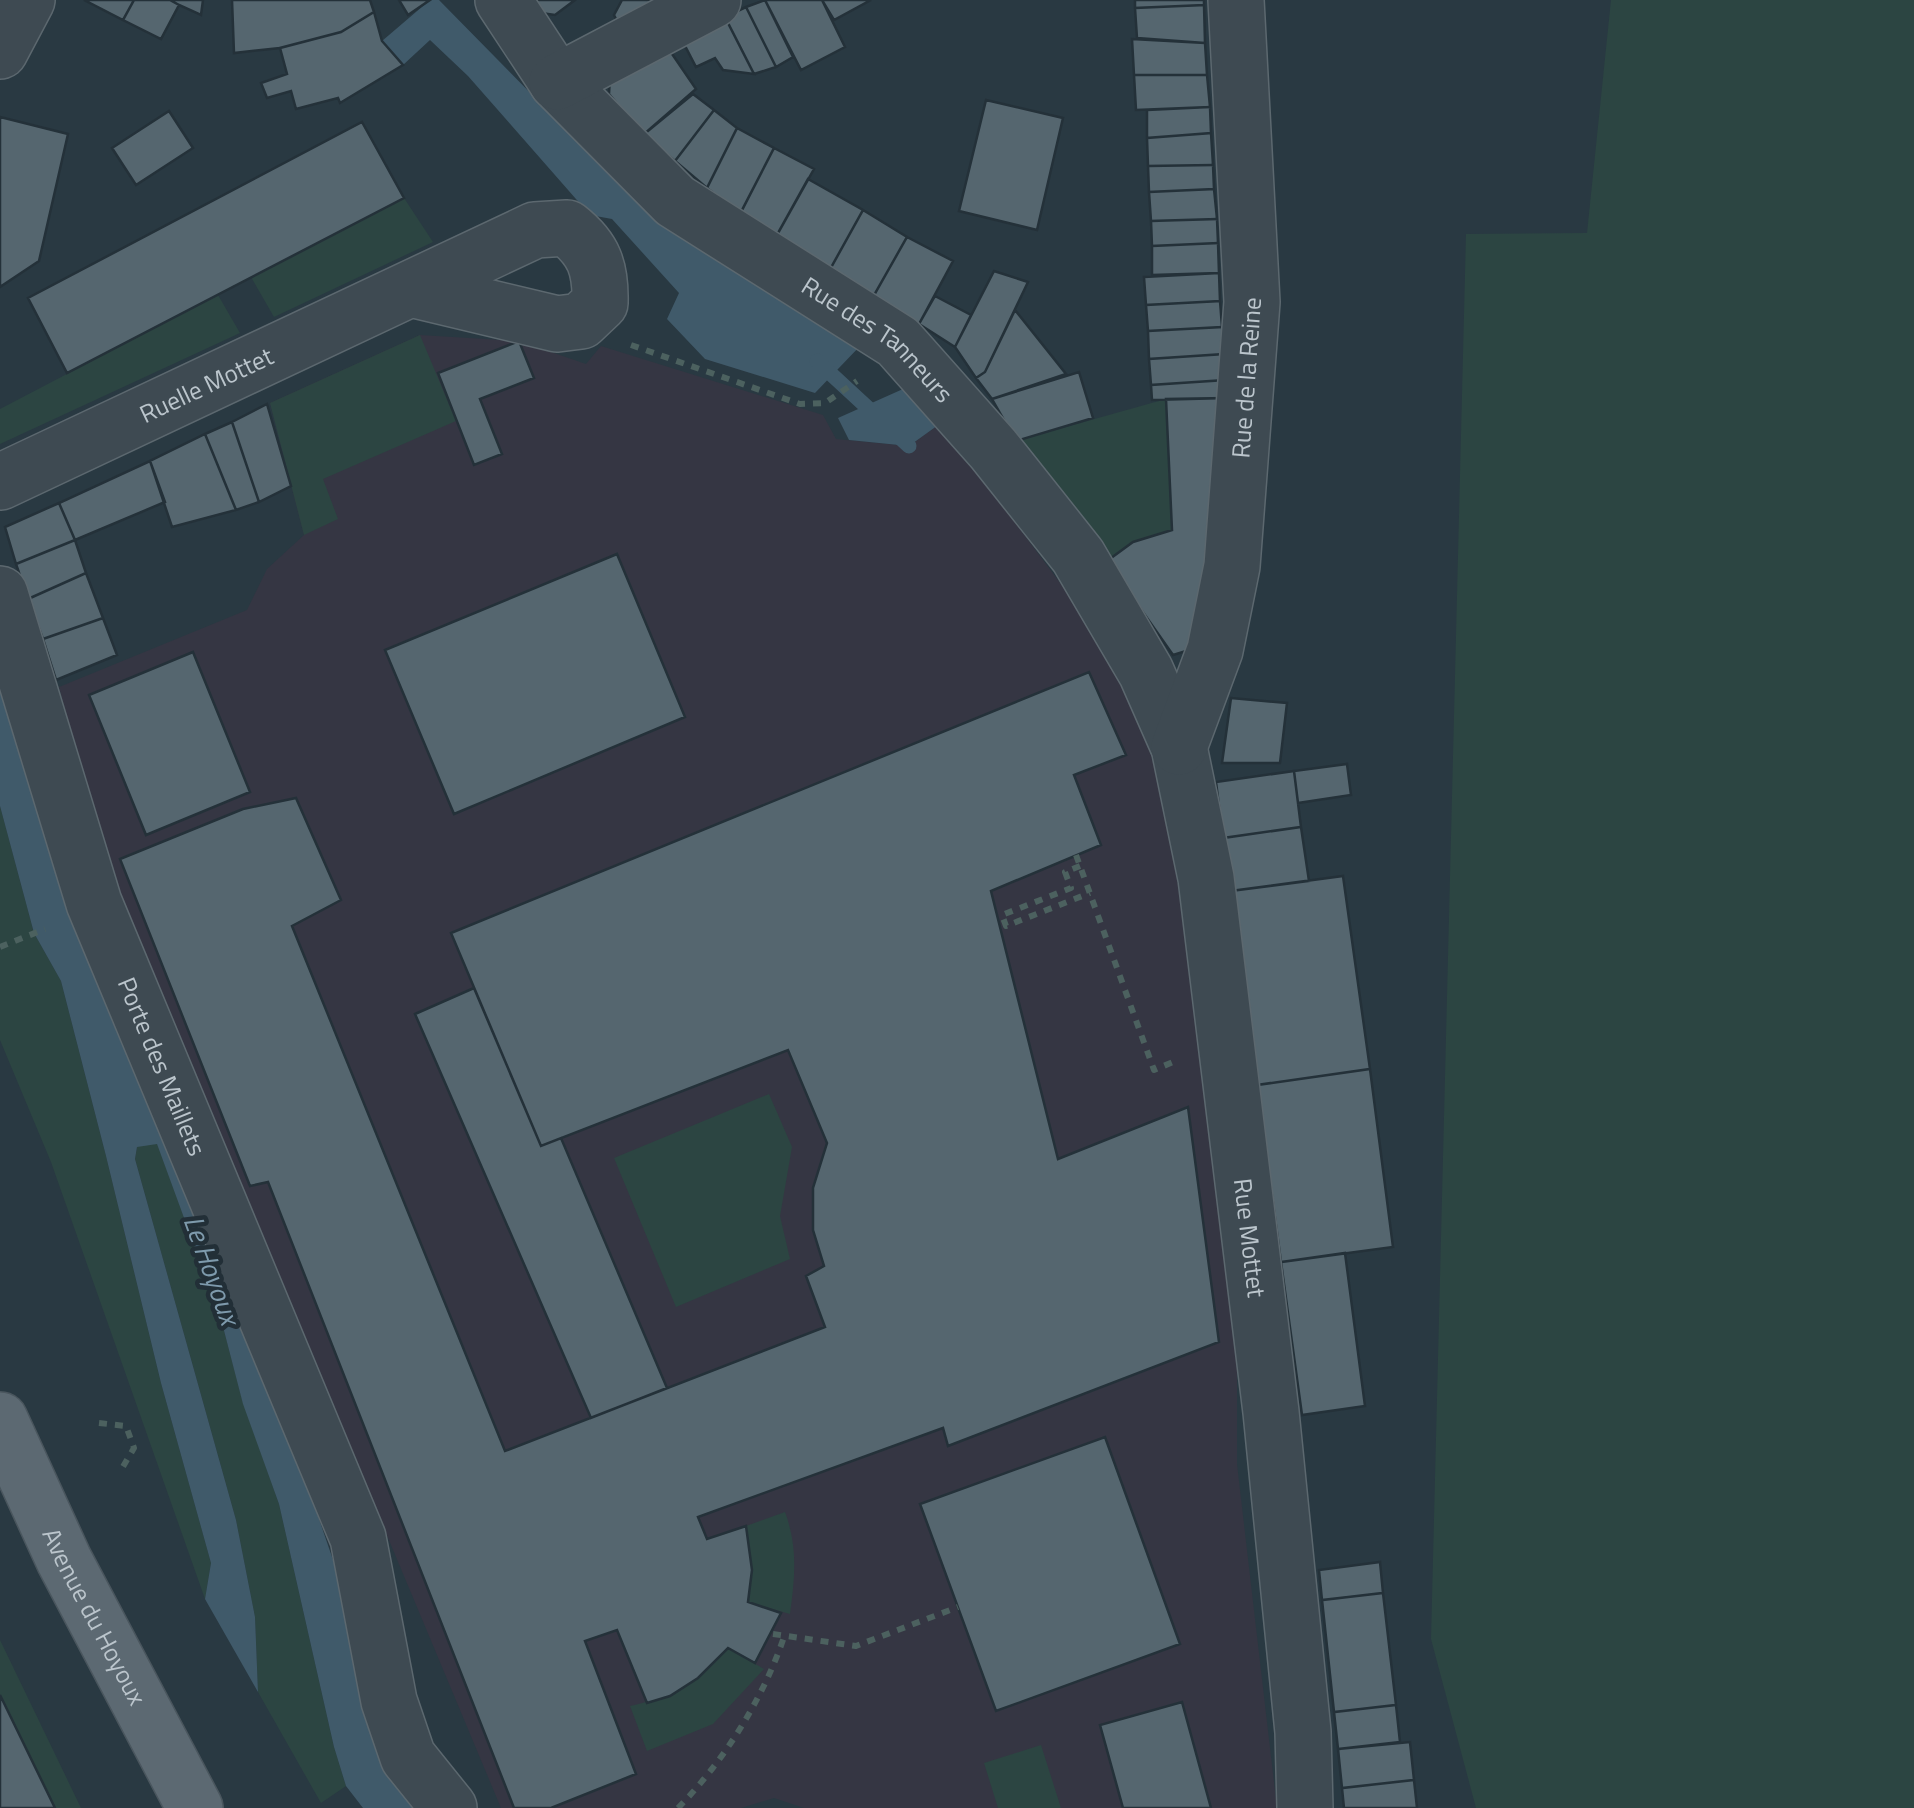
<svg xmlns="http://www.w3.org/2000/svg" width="1914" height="1808" font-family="'Titillium Web',sans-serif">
<rect width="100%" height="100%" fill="#293942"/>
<!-- medical -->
<path fill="#353643" d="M 420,335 L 519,341 L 586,364 L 601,346 L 823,415 L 836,439 L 909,446 L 941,423 L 1075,603 L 1144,725 L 1173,845 L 1237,1356 L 1237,1464 L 1277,1808 L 804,1808 L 774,1798 L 741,1808 L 501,1808 L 102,854 L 59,687 L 247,610 L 267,569 L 304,535 L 270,403 Z"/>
<!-- green -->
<path fill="#2c4542" d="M 1611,0 L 1914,0 L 1914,1808 L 1476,1808 L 1431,1639 L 1466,234 L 1587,233 Z
M 404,198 L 433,242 L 274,317 L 251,277 Z
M 218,295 L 240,333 L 0,444 L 0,409 Z
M 420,335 L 456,421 L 323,479 L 338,519 L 304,535 L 270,403 Z
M 1166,399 L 1172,530 L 1107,561 L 1016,441 Z
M 0,806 L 34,933 L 61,981 L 106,1156 L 161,1383 L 211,1563 L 205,1599 L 51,1162 L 0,1040 L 0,949 L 10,944 L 0,947 Z
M 769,1094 L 792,1147 L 780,1216 L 790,1259 L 676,1307 L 614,1158 Z
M 144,1142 L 157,1143 L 221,1319 L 242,1399 L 279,1504 L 334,1747 L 346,1786 L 321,1803 L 258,1692 L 255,1617 L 236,1520 L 135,1159 L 137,1147 Z
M 785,1512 C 798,1547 795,1577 790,1614 L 748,1602 L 752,1570 L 746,1526 Z
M 0,1640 L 81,1808 L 55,1808 L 0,1695 Z
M 728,1648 L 764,1669 L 713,1724 L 647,1751 L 630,1706 C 673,1697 697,1679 728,1648 Z
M 1041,1745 L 1061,1808 L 998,1808 L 984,1763 Z"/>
<!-- water -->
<path fill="#405a6a" d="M 430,0 L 439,0 L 550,113 L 861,345 L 815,393 L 705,359 L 667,319 L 679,293 L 612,219 L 590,215 L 468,76 L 430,40 L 403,65 L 382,41 Z
M 912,385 L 941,423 L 909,446 L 849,440 L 838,418 Z
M 0,672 L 281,1408 L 418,1808 L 363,1808 L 346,1786 L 334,1747 L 279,1504 L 243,1404 L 221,1319 L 157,1144 L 137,1147 L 135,1159 L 236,1520 L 255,1617 L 258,1692 L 205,1599 L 211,1563 L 161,1383 L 106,1156 L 61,981 L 34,933 L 0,806 Z"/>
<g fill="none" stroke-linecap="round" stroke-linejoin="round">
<!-- stream -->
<path stroke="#405a6a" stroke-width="15" d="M 817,361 L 909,446"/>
</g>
<!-- building -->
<path fill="#55666f" stroke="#243139" stroke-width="2.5" d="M 84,0 L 134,0 L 123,20 Z
M 134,0 L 170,0 L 179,5 L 161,39 L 123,20 Z
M 170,0 L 203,0 L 201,15 L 179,5 Z
M 232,0 L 370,0 L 374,12 L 341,32 L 280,48 L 234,53 Z
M 399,0 L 430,0 L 408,15 Z
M 533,0 L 575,0 L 555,15 L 541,13 Z
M 622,0 L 655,0 L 617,21 L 614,15 Z
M 765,0 L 822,0 L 845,47 L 801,70 Z
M 765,0 L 793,57 L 776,67 L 746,7 Z
M 822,0 L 871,0 L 834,20 Z
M 1135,0 L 1204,0 L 1204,5 L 1135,8 Z
M 1204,5 L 1205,43 L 1137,38 L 1135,8 Z
M 746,7 L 776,67 L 754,74 L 725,17 Z
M 374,12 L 382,41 L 403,65 L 340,103 L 338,98 L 296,109 L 291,91 L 267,98 L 261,83 L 287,74 L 280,48 L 341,32 Z
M 725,17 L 754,74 L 723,70 L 715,58 L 696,67 L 682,40 Z
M 1132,39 L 1205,43 L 1207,75 L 1134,75 Z
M 668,48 L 696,89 L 643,135 L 609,94 L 610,77 Z
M 1134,75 L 1207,75 L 1210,107 L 1136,110 Z
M 693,94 L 714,110 L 675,161 L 643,135 Z
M 986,100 L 1063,118 L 1037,230 L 959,211 Z
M 1210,107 L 1211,133 L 1147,138 L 1147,110 Z
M 714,110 L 737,128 L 707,188 L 675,161 Z
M 169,111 L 193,148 L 136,185 L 112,148 Z
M 0,117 L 68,134 L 39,261 L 0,287 Z
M 362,122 L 404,198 L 67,373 L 28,298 Z
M 737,128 L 774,148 L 740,214 L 707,188 Z
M 1211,133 L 1213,165 L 1148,166 L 1147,138 Z
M 774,148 L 814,169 L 773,242 L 740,214 Z
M 1213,165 L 1214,189 L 1149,192 L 1148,166 Z
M 808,179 L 863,210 L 828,273 L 773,242 Z
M 1214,189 L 1217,219 L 1151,221 L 1149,192 Z
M 863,210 L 907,237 L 873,297 L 828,273 Z
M 1217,219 L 1218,243 L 1152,246 L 1151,221 Z
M 907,237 L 953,261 L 919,324 L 873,297 Z
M 1218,243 L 1219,273 L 1152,275 L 1152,246 Z
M 994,271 L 1028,282 L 985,372 L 976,378 L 955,347 Z
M 1219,273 L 1220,301 L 1146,305 L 1144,277 Z
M 935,296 L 971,315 L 955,347 L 919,324 Z
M 1220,301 L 1222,327 L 1148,331 L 1146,305 Z
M 1015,310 L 1066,374 L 992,399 L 976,378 L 985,372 Z
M 1222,327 L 1224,354 L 1149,359 L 1148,331 Z
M 519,341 L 534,378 L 480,399 L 502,454 L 474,465 L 438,373 Z
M 1224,354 L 1225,380 L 1151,385 L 1149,359 Z
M 1079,372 L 1093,418 L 1016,441 L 992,399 Z
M 1225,380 L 1226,398 L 1152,400 L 1151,385 Z
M 1226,398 L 1196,648 L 1173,655 L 1107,561 L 1133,542 L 1172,530 L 1166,399 Z
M 267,404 L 291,486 L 259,502 L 232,422 Z
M 232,422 L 259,502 L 236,510 L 205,434 Z
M 205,434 L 236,510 L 172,527 L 150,461 Z
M 150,461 L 165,502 L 75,540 L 59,503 Z
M 59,503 L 75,540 L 16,564 L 5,527 Z
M 75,540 L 86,573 L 28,599 L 16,564 Z
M 617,554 L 685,717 L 454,814 L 385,650 Z
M 86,573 L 103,618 L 43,639 L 28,599 Z
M 103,618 L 117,655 L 56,680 L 43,639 Z
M 193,652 L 250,792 L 146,835 L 89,695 Z
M 1089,672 L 1126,755 L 1074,775 L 1101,845 L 991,891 L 1058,1159 L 1188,1107 L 1219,1342 L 948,1446 L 943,1428 L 698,1517 L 707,1539 L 746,1526 L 752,1570 L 748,1602 L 781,1613 L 755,1663 L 728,1648 L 698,1678 L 670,1696 L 647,1703 L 617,1630 L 585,1641 L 636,1774 L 551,1808 L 514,1808 L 268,1182 L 250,1186 L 120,859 L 243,809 L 296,798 L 341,900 L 292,926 L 505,1451 L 825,1327 L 806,1276 L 824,1266 L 813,1230 L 813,1188 L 827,1143 L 788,1050 L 541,1146 L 451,933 Z
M 1231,698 L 1287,703 L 1280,763 L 1222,763 Z
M 1347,764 L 1351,795 L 1298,803 L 1294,771 Z
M 1294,771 L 1301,827 L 1223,838 L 1216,782 Z
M 1301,827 L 1309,881 L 1230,891 L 1223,838 Z
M 1343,876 L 1370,1069 L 1257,1085 L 1230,891 Z
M 474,988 L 541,1146 L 561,1138 L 667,1388 L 591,1418 L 415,1014 Z
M 1370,1069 L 1393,1247 L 1281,1262 L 1257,1085 Z
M 1345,1253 L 1365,1406 L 1302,1415 L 1281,1262 Z
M 1105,1437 L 1180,1644 L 996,1711 L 920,1504 Z
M 1380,1562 L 1383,1593 L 1322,1600 L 1319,1570 Z
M 1383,1593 L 1396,1705 L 1334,1712 L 1322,1600 Z
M 0,1695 L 55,1808 L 0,1808 Z
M 1182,1702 L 1211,1808 L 1123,1808 L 1100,1725 Z
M 1396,1705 L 1400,1742 L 1338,1749 L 1334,1712 Z
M 1410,1742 L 1414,1780 L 1342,1788 L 1338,1749 Z
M 1414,1780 L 1417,1808 L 1344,1808 L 1342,1788 Z"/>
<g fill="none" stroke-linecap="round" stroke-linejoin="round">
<!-- minor casing -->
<g stroke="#5c686f" stroke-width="58">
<g id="minor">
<path id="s1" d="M 503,0 L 557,82 L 675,201 L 898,342 L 993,449 L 1078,556 L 1146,672 L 1179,747 L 1206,878 L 1271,1412 L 1303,1732 L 1305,1808"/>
<path d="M 0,51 L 27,0"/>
<path d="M 557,82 L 713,0"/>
<path id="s2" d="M 0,482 L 535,230 L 567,228 C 594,249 601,268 600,303 L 581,321 L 557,324 L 411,289"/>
<path id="s3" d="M 0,594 L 94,903 L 358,1538 L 389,1701 L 408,1757 L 449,1808"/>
<path id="s4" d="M 1179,747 L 1215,650 L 1232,566 L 1252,302 L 1236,0"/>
</g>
</g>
<!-- major casing -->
<g stroke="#4a565e" stroke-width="58">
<g id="major">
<path id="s5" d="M 0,1420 L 64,1560 L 195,1808"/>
</g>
</g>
<!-- path -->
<path stroke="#4c615f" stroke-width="6" stroke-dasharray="8 8" stroke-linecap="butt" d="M 631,345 L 800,404 L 825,403 L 857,381
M 1076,855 L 1154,1070 L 1173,1062
M 1080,866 L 1065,872 L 1071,888 L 1002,915 L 1006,926 L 1090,893
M 0,947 L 45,929
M 99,1423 L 126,1426 L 134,1448 L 121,1470
M 773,1634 L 856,1646 L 958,1607
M 678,1808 C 724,1761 763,1699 784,1637"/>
<!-- minor -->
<use href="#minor" stroke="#3e4a52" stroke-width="55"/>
<!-- major -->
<use href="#major" stroke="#5c6972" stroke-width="55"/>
</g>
<g text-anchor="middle" stroke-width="9" stroke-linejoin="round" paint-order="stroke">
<!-- street labels -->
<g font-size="25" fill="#bbc5cc" stroke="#222f37">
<text dy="9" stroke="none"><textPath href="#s1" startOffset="512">Rue des Tanneurs</textPath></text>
<text dy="9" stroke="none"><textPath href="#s4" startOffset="378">Rue de la Reine</textPath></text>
<text dy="9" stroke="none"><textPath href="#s2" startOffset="228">Ruelle Mottet</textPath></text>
<text dy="9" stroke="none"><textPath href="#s3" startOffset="500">Porte des Maillets</textPath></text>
<text dy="9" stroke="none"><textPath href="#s1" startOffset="1522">Rue Mottet</textPath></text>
<text dy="9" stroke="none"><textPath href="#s5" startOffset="218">Avenue du Hoyoux</textPath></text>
</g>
<!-- water labels -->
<g font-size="28" font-style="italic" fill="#7e9aac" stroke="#222f37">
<text transform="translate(212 1270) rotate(70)" y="10">Le Hoyoux</text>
</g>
</g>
</svg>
